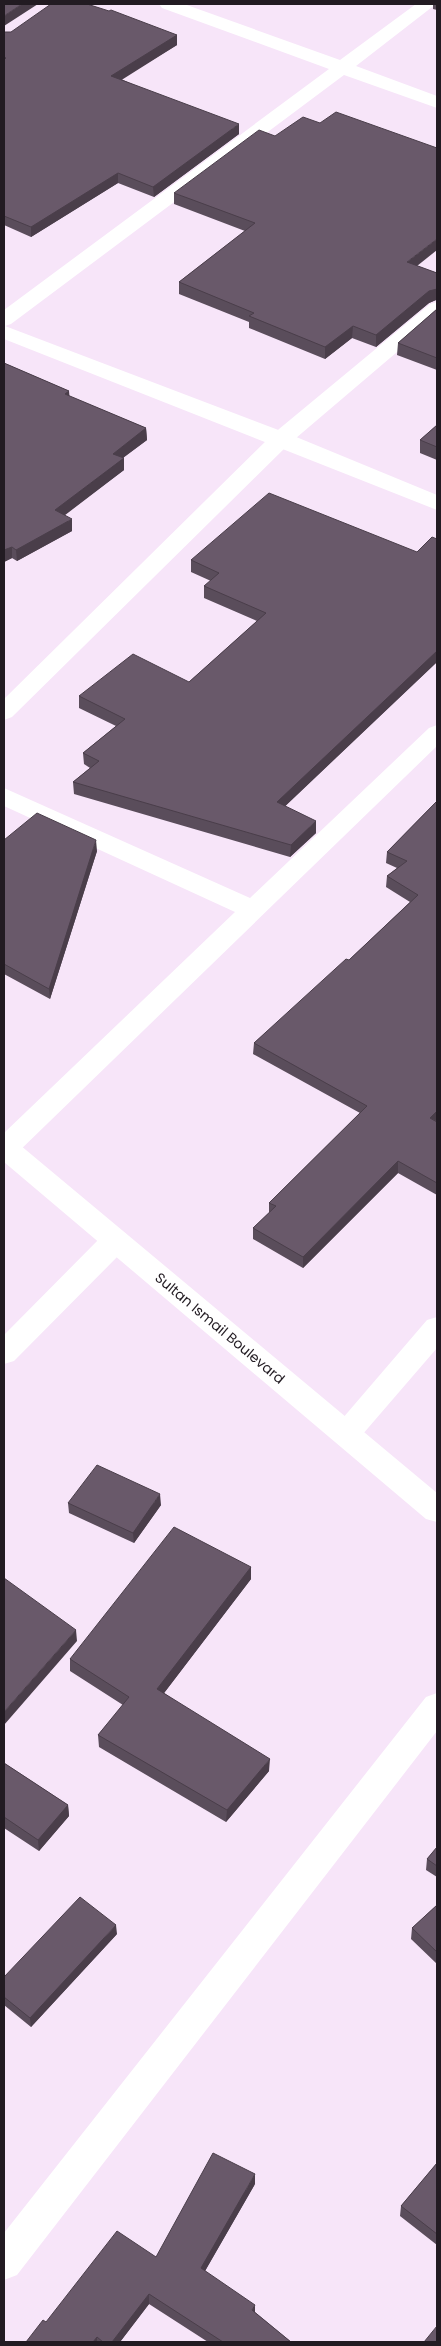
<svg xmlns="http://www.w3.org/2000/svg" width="441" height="2346" font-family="Poppins,sans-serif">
<rect width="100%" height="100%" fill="#f7e5f9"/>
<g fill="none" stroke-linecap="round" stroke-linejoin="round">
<!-- street -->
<path fill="#fff" fill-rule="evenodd" d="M 159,4 L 184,4 L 340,60 L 416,4 L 436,4 L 356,66 L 437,96 L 437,108 L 344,75 L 11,324 L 5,326 L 289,434 L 437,495 L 437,510 L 4,339 L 4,310 L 329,69 L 162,8 Z
M 437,725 L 437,746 L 15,1155 L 4,1158 L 4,1133 L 235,912 L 4,806 L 4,788 L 250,898 L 429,728 Z
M 115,1230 L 125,1233 L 129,1241 L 125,1249 L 14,1361 L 4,1364 L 4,1335 L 105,1233 Z
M 437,1317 L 437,1348 L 356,1442 L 346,1446 L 336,1442 L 331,1434 L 336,1426 L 427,1320 Z
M 437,1693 L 437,1731 L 17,2275 L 4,2280 L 4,2233 L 426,1697 Z"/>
<!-- secondary -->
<path fill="#fff" fill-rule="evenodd" d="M 437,302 L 437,318 L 289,444 L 12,717 L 4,720 L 4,699 L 273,434 L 430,304 Z
M 4,1137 L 14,1140 L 437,1493 L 437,1522 L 426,1519 L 4,1162 Z"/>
</g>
<!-- wall -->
<path fill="#5a4d5b" d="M 433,4 L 437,4 L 437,10 L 433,9 Z
M 4,32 L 177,35 L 177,45 L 121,79 L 239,134 L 154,197 L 118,183 L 31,237 L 4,225 Z
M 174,193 L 417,266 L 437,273 L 437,301 L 436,300 L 429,303 L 376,347 L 352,338 L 325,359 L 249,328 L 249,322 L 179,294 L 179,282 L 245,231 L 174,204 Z
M 437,309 L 437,370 L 397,355 L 398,343 Z
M 4,363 L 69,391 L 69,396 L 146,428 L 147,440 L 123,458 L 124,470 L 64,515 L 72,531 L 17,561 L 12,558 L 4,562 Z
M 437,425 L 437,460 L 420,453 L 420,440 Z
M 437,539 L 437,662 L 285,806 L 316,833 L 290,857 L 74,794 L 73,782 L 90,768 L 84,764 L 83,753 L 116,726 L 79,708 L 79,696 L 189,682 L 257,621 L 204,598 L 204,586 L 211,581 L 191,572 L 191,560 L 417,552 Z
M 437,791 L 437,1195 L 398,1173 L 303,1268 L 253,1239 L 253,1228 L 269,1213 L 269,1203 L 360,1113 L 253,1054 L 254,1043 L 349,960 L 410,902 L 386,887 L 387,876 L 397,868 L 386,863 L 387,852 L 436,802 L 436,792 Z
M 4,840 L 97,851 L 50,999 L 4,974 Z
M 68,1503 L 161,1505 L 134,1543 L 69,1513 Z
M 251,1567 L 251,1579 L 164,1693 L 269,1771 L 226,1822 L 99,1747 L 98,1735 L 123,1705 L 70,1671 L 70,1659 Z
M 4,1763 L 68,1805 L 69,1816 L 39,1851 L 4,1828 Z
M 437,1847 L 437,1877 L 426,1870 L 427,1859 Z
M 437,1905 L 437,1964 L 411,1939 L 412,1928 Z
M 117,1934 L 31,2027 L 4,2005 L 4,1977 Z
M 437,2163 L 437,2245 L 400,2216 L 401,2206 Z
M 255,2184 L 205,2271 L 291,2342 L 208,2342 L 149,2304 L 120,2342 L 26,2342 L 46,2322 L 156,2257 Z"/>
<!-- shaded-wall -->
<path fill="#4a3e4a" d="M 22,4 L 38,4 L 4,26 L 4,16 Z
M 177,35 L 177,45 L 112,86 L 111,76 Z
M 239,124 L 239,134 L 154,197 L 153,187 Z
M 118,173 L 118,183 L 31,237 L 31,227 Z
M 437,239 L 437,250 L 407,274 L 407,262 Z
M 437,289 L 436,300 L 429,303 L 376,347 L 376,335 L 429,291 Z
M 353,326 L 352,338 L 325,359 L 325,347 Z
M 69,391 L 70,402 L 65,394 Z
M 146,428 L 147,440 L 113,465 L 113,454 Z
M 124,458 L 124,470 L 56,522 L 55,510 Z
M 72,519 L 72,531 L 17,561 L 16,550 Z
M 12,547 L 12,558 L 4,562 L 4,550 Z
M 437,651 L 437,662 L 277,814 L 277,802 Z
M 316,821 L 316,833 L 290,857 L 291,845 Z
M 96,840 L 97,851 L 50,999 L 49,989 Z
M 437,1111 L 437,1121 L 430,1118 Z
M 398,1161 L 398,1173 L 303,1268 L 303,1257 Z
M 160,1494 L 161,1505 L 134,1543 L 133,1533 Z
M 251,1567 L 251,1579 L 158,1701 L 157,1689 Z
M 76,1630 L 77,1641 L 4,1725 L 4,1712 Z
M 270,1759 L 269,1771 L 226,1822 L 227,1810 Z
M 68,1805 L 69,1816 L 39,1851 L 38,1840 Z
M 116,1925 L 117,1934 L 31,2027 L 30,2018 Z
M 255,2174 L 255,2184 L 201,2278 L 201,2268 Z
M 149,2294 L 149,2304 L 120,2342 L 112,2342 Z
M 255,2305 L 255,2315 L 252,2310 Z
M 97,2337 L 97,2342 L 93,2342 Z"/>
<!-- building -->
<path fill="#69596a" stroke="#4a3e4a" d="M 4,4 L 22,4 L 4,16 Z
M 51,4 L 87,4 L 109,11 L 111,10 L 177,35 L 111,76 L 239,124 L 153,187 L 118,173 L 31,227 L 4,216 L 4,60 L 6,58 L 4,57 L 4,32 L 11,32 Z
M 336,112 L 437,148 L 437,239 L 407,262 L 437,273 L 437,289 L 429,291 L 376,335 L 353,326 L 325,347 L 249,316 L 254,313 L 179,282 L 255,223 L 174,193 L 259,130 L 275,136 L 303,117 L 320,123 Z
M 437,309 L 437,358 L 398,343 Z
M 4,363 L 69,391 L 65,394 L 146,428 L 113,454 L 124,458 L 55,510 L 72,519 L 16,550 L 12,547 L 4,550 Z
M 437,425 L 437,447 L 420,440 Z
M 269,493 L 417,552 L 432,537 L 437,539 L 437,651 L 277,802 L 316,821 L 291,845 L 73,782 L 99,761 L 83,753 L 125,719 L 79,696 L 133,654 L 189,682 L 266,613 L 204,586 L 219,573 L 191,560 Z
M 437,801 L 437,1111 L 430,1118 L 437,1122 L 437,1183 L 398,1161 L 303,1257 L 253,1228 L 276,1206 L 269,1203 L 367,1106 L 254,1043 L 346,959 L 349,960 L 418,895 L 387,876 L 407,861 L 387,852 Z
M 37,813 L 96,840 L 49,989 L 4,964 L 4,840 Z
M 97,1465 L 160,1494 L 133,1533 L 68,1503 Z
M 174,1527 L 251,1567 L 157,1689 L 270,1759 L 227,1810 L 98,1735 L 129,1697 L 70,1659 Z
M 4,1578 L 76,1630 L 4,1712 Z
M 4,1763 L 68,1805 L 38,1840 L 4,1817 Z
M 437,1847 L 437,1866 L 427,1859 Z
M 80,1897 L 116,1925 L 30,2018 L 4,1997 L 4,1977 Z
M 437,1905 L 437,1952 L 412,1928 Z
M 213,2153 L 255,2174 L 201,2268 L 255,2305 L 252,2310 L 291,2342 L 223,2342 L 149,2294 L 112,2342 L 103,2342 L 97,2337 L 93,2342 L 26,2342 L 43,2320 L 46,2322 L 117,2231 L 156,2257 Z
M 437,2163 L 437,2234 L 401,2206 Z
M 437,2326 L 437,2342 L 424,2342 Z"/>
<g text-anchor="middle" stroke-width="5" stroke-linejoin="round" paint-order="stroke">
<!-- street labels -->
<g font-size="14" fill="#221b22" stroke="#fff">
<text transform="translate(220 1328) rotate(40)" y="5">Sultan Ismail Boulevard</text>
</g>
</g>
<!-- border -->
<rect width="441" height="2346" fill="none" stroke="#221b22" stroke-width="10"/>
</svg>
